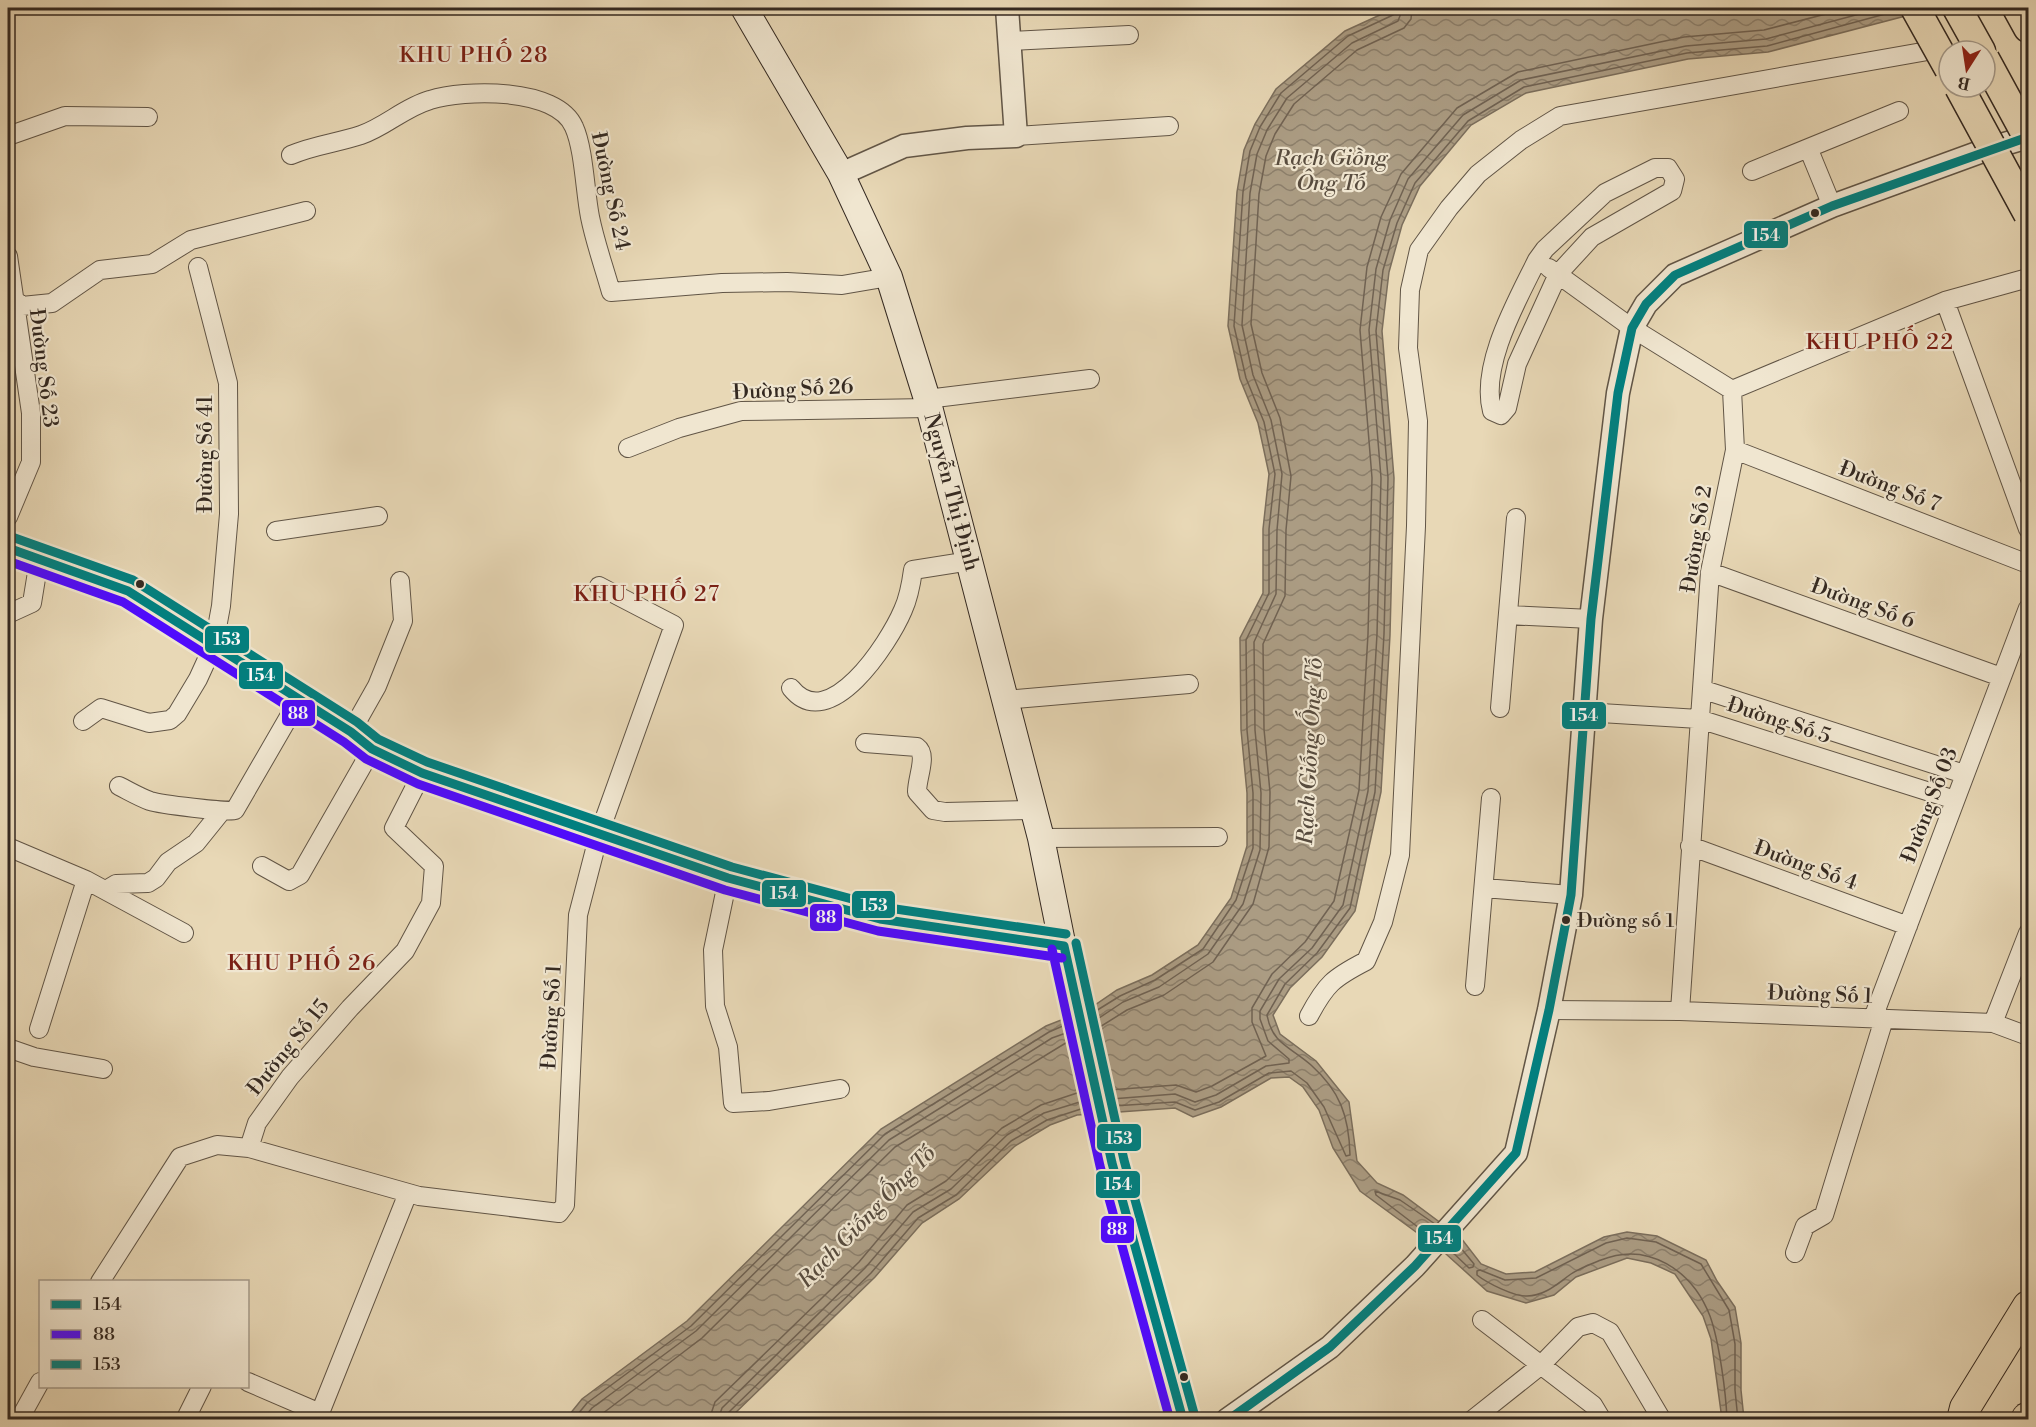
<svg xmlns="http://www.w3.org/2000/svg" width="2036" height="1427" font-family="'Libre Bodoni',serif">
<defs>
<pattern id="water-waves" width="16" height="10" patternUnits="userSpaceOnUse" patternTransform="scale(1.5)"><rect width="16" height="10" fill="#ab9c83"/><path d="M0 5q4-4 8 0t8 0" fill="none" stroke="#8c7f6b"/></pattern>
</defs>
<rect width="100%" height="100%" fill="#e8d8b6"/>
<filter id="stains"><feTurbulence type="fractalNoise" baseFrequency=".00333" numOctaves="4"/><feColorMatrix values="0 0 0 0 .2 0 0 0 0 .09 0 0 0 0 .02 0 0 0 .5 -.17"/></filter>
<radialGradient id="worn" r=".72"><stop offset=".6" stop-color="#630" stop-opacity="0"/><stop offset="1" stop-color="#630" stop-opacity=".3"/></radialGradient>
<!-- water -->
<path fill="url(#water-waves)" stroke="#7b6e5c" stroke-width="1.5" d="M 1395,8 L 1936,8 L 1768,52 L 1688,59 L 1526,93 L 1471,125 L 1420,186 L 1402,225 L 1389,272 L 1382,331 L 1394,478 L 1390,635 L 1381,792 L 1355,911 L 1322,957 L 1290,988 L 1273,1015 L 1280,1034 L 1316,1061 L 1349,1102 L 1357,1161 L 1377,1183 L 1403,1195 L 1461,1238 L 1481,1264 L 1506,1274 L 1535,1272 L 1604,1237 L 1627,1232 L 1657,1236 L 1706,1260 L 1717,1281 L 1735,1307 L 1741,1343 L 1741,1390 L 1744,1419 L 1722,1419 L 1711,1339 L 1703,1316 L 1675,1274 L 1651,1263 L 1627,1258 L 1576,1277 L 1554,1295 L 1526,1303 L 1487,1291 L 1446,1254 L 1360,1191 L 1333,1148 L 1319,1110 L 1303,1087 L 1289,1077 L 1271,1078 L 1221,1107 L 1193,1117 L 1175,1108 L 1077,1115 L 1050,1125 L 1015,1146 L 959,1199 L 922,1223 L 875,1277 L 729,1419 L 565,1420 L 582,1399 L 687,1321 L 881,1129 L 1046,1026 L 1089,1009 L 1117,990 L 1152,975 L 1198,945 L 1231,898 L 1247,846 L 1247,793 L 1241,730 L 1240,638 L 1263,593 L 1263,529 L 1269,474 L 1258,423 L 1240,379 L 1228,326 L 1237,192 L 1244,150 L 1255,124 L 1276,89 L 1345,31 Z"/>
<g fill="none" stroke-linecap="round" stroke-linejoin="round">
<!-- shore -->
<path stroke="#706252" stroke-width="1.5" d="M 1091,1014 L 1120,996 L 1155,980 L 1203,949 L 1236,900 L 1253,848 L 1253,793 L 1247,730 L 1246,640 L 1269,593 L 1269,529 L 1275,474 L 1264,422 L 1246,378 L 1234,326 L 1243,192 L 1250,151 L 1260,127 L 1281,93 L 1348,36 L 1393,15 L 1396,8
M 1093,1022 L 1123,1002 L 1159,987 L 1208,954 L 1243,904 L 1260,850 L 1261,793 L 1255,730 L 1254,642 L 1276,594 L 1277,530 L 1282,474 L 1271,420 L 1253,375 L 1242,325 L 1250,193 L 1257,154 L 1267,130 L 1287,98 L 1352,43 L 1398,21 L 1403,8
M 1095,1030 L 1127,1010 L 1164,995 L 1213,962 L 1253,904 L 1269,847 L 1270,792 L 1264,729 L 1263,644 L 1285,596 L 1286,530 L 1291,476 L 1280,418 L 1262,373 L 1251,324 L 1259,194 L 1266,156 L 1275,134 L 1294,104 L 1357,50 L 1404,28 L 1411,19 L 1412,8
M 1109,1090 L 1176,1085 L 1196,1092 L 1212,1086 L 1266,1056 L 1252,1022 L 1252,1008 L 1272,974 L 1305,942 L 1334,901 L 1359,790 L 1368,634 L 1372,478 L 1360,330 L 1367,267 L 1381,217 L 1401,174 L 1457,108 L 1518,72 L 1684,37 L 1764,30 L 1849,8
M 1111,1099 L 1175,1094 L 1195,1102 L 1216,1095 L 1266,1066 L 1289,1063 L 1289,1059 L 1268,1041 L 1260,1019 L 1260,1011 L 1279,979 L 1312,948 L 1343,905 L 1368,791 L 1377,634 L 1381,478 L 1369,330 L 1376,269 L 1390,220 L 1408,179 L 1463,115 L 1521,80 L 1686,46 L 1766,39 L 1882,8
M 1113,1106 L 1175,1102 L 1195,1110 L 1219,1102 L 1269,1073 L 1291,1071 L 1307,1083 L 1324,1107 L 1346,1156 L 1350,1155 C 1349,1116 1340,1091 1311,1065 C 1291,1047 1272,1044 1267,1015 L 1285,984 L 1317,953 L 1350,908 L 1375,792 L 1384,634 L 1388,478 L 1376,331 L 1383,270 L 1397,223 L 1415,183 L 1468,121 L 1524,87 L 1687,53 L 1767,46 L 1900,10
M 1427,1234 L 1376,1195 L 1375,1191 L 1400,1200 L 1435,1224
M 1448,1248 L 1469,1268 L 1473,1267 L 1474,1264 L 1455,1241
M 573,1420 L 587,1403 L 691,1326 L 885,1134 L 1049,1032 L 1065,1025
M 582,1420 L 592,1408 L 696,1331 L 889,1140 L 1052,1038 L 1066,1033
M 594,1420 L 702,1338 L 895,1147 L 1069,1041
M 709,1420 L 715,1402 L 859,1262 L 907,1205 L 946,1181 L 1002,1128 L 1041,1105 L 1080,1092
M 718,1420 L 722,1408 L 865,1268 L 913,1212 L 951,1189 L 1007,1135 L 1044,1113 L 1083,1101
M 725,1420 L 728,1413 L 871,1273 L 918,1218 L 956,1195 L 1011,1141 L 1047,1120 L 1084,1108
M 1727,1420 C 1726,1392 1719,1341 1710,1316 C 1692,1270 1648,1241 1601,1260 C 1591,1264 1580,1268 1571,1274 C 1558,1283 1545,1296 1527,1296 C 1515,1297 1487,1283 1477,1275 L 1477,1271 L 1480,1270 L 1505,1280 L 1536,1278 L 1606,1243 L 1627,1238 L 1656,1242 L 1701,1264 L 1729,1310 L 1735,1344 L 1735,1390 L 1738,1420"/>
<!-- minor casing -->
<g stroke="#615546" stroke-width="20">
<path id="minor" d="M 1010,41 L 1129,35
M 8,136 L 65,116 L 148,117
M 1016,136 L 1169,126
M 1809,150 L 1832,206
M 291,155 C 314,145 337,143 361,135 C 385,127 405,107 430,100 C 464,89 557,87 574,127 C 584,149 585,192 590,217 C 595,242 604,267 611,292 L 722,283 L 787,282 L 842,285 L 889,277
M 1655,168 L 1668,168 L 1675,179 L 1672,191 L 1592,237 L 1558,274 L 1517,364 L 1507,408 L 1501,415 L 1492,411 C 1480,365 1517,301 1537,260 L 1545,249 L 1605,193 Z
M 1752,171 L 1899,111
M 8,256 L 31,413 L 31,462 L 8,517
M 1549,268 L 1632,328 L 1732,390
M 8,294 L 22,306 L 52,303 L 100,270 L 152,264 L 191,240 L 306,211
M 1945,301 L 2028,529
M 927,399 L 1090,379
M 628,448 L 679,428 L 741,411 L 929,408
M 1735,450 L 2028,564
M 276,531 L 378,516
M 1710,572 L 2001,677
M 8,614 L 32,603 L 39,560
M 1508,615 L 1591,619
M 791,688 C 829,736 889,643 903,610 C 909,597 911,585 913,570 L 970,561
M 1704,690 L 1964,774
M 1004,700 L 1189,684
M 1500,708 L 1516,518
M 1584,712 L 1699,719 L 1955,800
M 83,721 L 101,708 L 149,723 L 170,720 L 177,714 L 198,679 L 214,644 L 221,606 L 229,514 L 228,383 L 198,267
M 351,732 L 377,686 L 403,621 L 400,581
M 865,743 L 917,747 C 928,755 917,777 917,792 L 933,810 L 945,812 L 1032,810
M 119,786 C 129,791 139,797 150,801 C 159,804 228,813 235,810 L 298,701
M 1041,838 L 1218,837
M 1690,846 L 1908,926
M 8,847 L 86,880 L 184,933
M 262,866 L 289,881 L 300,875 L 372,749
M 728,878 L 713,950 L 715,1006 L 728,1047 L 733,1103 L 769,1101 L 840,1089
M 1484,888 L 1571,895
M 106,890 L 116,884 L 148,883 L 156,878 L 168,862 L 196,843 L 221,812
M 1475,986 L 1491,798
M 1549,1010 L 1680,1011 L 1993,1023 L 2028,933
M 1680,1011 L 1710,572 L 1735,450 L 1732,390 L 1945,301 L 2028,278
M 1309,1016 C 1326,984 1333,978 1366,961 L 1383,922 L 1400,855 L 1416,526 L 1418,421 L 1408,348 L 1410,290 L 1419,250 L 1449,208 L 1478,174 L 1521,140 L 1560,116 L 1939,49 L 1943,56
M 1873,1018 L 2028,608
M 1993,1023 L 2028,1036
M 39,1029 L 86,880
M 8,1048 L 34,1057 L 103,1069
M 249,1148 L 257,1123 L 290,1077 L 350,1008 L 405,951 L 431,903 L 434,866 L 394,828 L 422,773
M 1795,1253 L 1805,1226 L 1824,1215 L 1884,1019
M 100,1282 L 180,1157 L 217,1145 L 249,1148 L 419,1196 L 559,1213 L 565,1205 L 578,915 L 599,834 L 674,625 L 599,586
M 1482,1320 L 1593,1405 L 1602,1420
M 248,1382 L 320,1413 L 408,1193
M 19,1420 L 40,1382
M 185,1420 L 202,1386
M 1472,1420 L 1540,1366 L 1578,1327 L 1593,1323 L 1610,1332 L 1662,1420"/>
</g>
<!-- tertiary casing -->
<g stroke="#615546" stroke-width="25">
<path id="tertiary" d="M 841,174 L 904,146 L 967,138 L 1016,136 L 1007,8
M 1227,1420 L 1330,1347 L 1415,1266 L 1516,1153 L 1549,1010 L 1571,895 L 1591,619 L 1618,393 L 1632,328 L 1646,304 L 1675,275 L 1832,206 L 1991,148 L 2028,137"/>
</g>
<!-- secondary casing -->
<g stroke="#342921" stroke-width="28">
<path id="secondary" d="M 744,8 L 841,174 L 889,277 L 927,399 L 1041,838 L 1075,1007 L 1112,1163 L 1183,1420
M 8,548 L 128,591 L 351,732 L 372,749 L 422,773 L 728,878 L 880,919 L 1064,946"/>
</g>
<!-- primary casing -->
<g stroke="#342921" stroke-width="31">
<path id="primary" d="M 1957,8 L 1981,51
M 2017,8 L 2028,28"/>
</g>
<!-- trunk casing -->
<g stroke="#342921" stroke-width="32">
<path id="trunk" d="M 1962,1420 L 1965,1408 L 2028,1306"/>
</g>
<!-- motorway casing -->
<g stroke="#342921" stroke-width="35">
<path id="motorway" d="M 2028,1420 L 2028,1419"/>
</g>
<!-- minor -->
<use href="#minor" stroke="#f0e6d0" stroke-width="18"/>
<!-- tertiary -->
<use href="#tertiary" stroke="#f0e6d0" stroke-width="22"/>
<!-- secondary -->
<use href="#secondary" stroke="#f0e6d0" stroke-width="26"/>
<!-- primary -->
<use href="#primary" stroke="#e8d8b6" stroke-width="28"/>
<!-- trunk -->
<use href="#trunk" stroke="#e8d8b6" stroke-width="30"/>
<!-- motorway -->
<use href="#motorway" stroke="#e8d8b6" stroke-width="33"/>
<!-- primary-bridge casing -->
<g stroke="#342921" stroke-width="31" stroke-linecap="butt">
<path id="primary-bridge" d="M 1915,8 L 1949,69
M 1985,59 L 2028,138
M 1959,87 L 2028,214"/>
</g>
<!-- primary-bridge -->
<use href="#primary-bridge" stroke="#e8d8b6" stroke-width="28"/>
<!-- bus-1 casing -->
<g stroke="#f0e6d0" stroke-width="14">
<path id="bus-1" d="M 8,548 L 128,591 L 351,732 L 372,749 L 422,773 L 728,878 L 880,919 L 1064,946
M 1064,946 L 1112,1163 L 1183,1420
M 1228,1420 L 1330,1347 L 1415,1266 L 1516,1153 L 1549,1010 L 1571,895 L 1591,619 L 1618,393 L 1632,328 L 1646,304 L 1675,275 L 1832,206 L 2028,137"/>
</g>
<!-- bus-2 casing -->
<g stroke="#f0e6d0" stroke-width="14">
<path id="bus-2" d="M 8,561 L 123,602 L 344,742 L 366,759 L 418,784 L 725,890 L 878,931 L 1062,958
M 1052,949 L 1100,1166 L 1170,1420"/>
</g>
<!-- bus-3 casing -->
<g stroke="#f0e6d0" stroke-width="14">
<path id="bus-3" d="M 12,537 L 133,580 L 357,722 L 378,739 L 427,762 L 732,867 L 882,907 L 1066,934
M 1076,943 L 1124,1160 L 1195,1417"/>
</g>
<!-- bus-1 -->
<use href="#bus-1" stroke="#008080" stroke-width="9"/>
<!-- bus-2 -->
<use href="#bus-2" stroke="#4f0aff" stroke-width="9"/>
<!-- bus-3 -->
<use href="#bus-3" stroke="#008080" stroke-width="9"/>
</g>
<!-- markers -->
<g fill="#342921" stroke="#f0e6d0" stroke-width="2">
<circle cx="1815" cy="213" r="5"/>
<circle cx="140" cy="584" r="5"/>
<circle cx="1566" cy="920" r="5"/>
<circle cx="1184" cy="1377" r="5"/>
</g>
<g text-anchor="middle" stroke-width="4.5" stroke-linejoin="round" paint-order="stroke">
<!-- bus labels -->
<g font-size="20" fill="#342921" stroke="#f0e6d0" text-anchor="start">
<text x="1577" y="927">Đường số 1</text>
</g>
<!-- street labels -->
<g font-size="21" fill="#342921" stroke="#f0e6d0">
<text transform="translate(611 191) rotate(78)" y="7">Đường Số 24</text>
<text transform="translate(44 368) rotate(83)" y="7">Đường Số 23</text>
<text transform="translate(793 389) rotate(-3)" y="7">Đường Số 26</text>
<text transform="translate(205 454) rotate(-90)" y="7">Đường Số 41</text>
<text transform="translate(1890 486) rotate(21)" y="7">Đường Số 7</text>
<text transform="translate(952 492) rotate(75)" y="7">Nguyễn Thị Định</text>
<text transform="translate(1696 539) rotate(-81)" y="7">Đường Số 2</text>
<text transform="translate(1863 603) rotate(20)" y="7">Đường Số 6</text>
<text transform="translate(1779 720) rotate(18)" y="7">Đường Số 5</text>
<text transform="translate(1929 805) rotate(-69)" y="7">Đường Số 03</text>
<text transform="translate(1806 865) rotate(20)" y="7">Đường Số 4</text>
<text transform="translate(1820 994) rotate(2)" y="7">Đường Số 1</text>
<text transform="translate(551 1017) rotate(-87)" y="7">Đường Số 1</text>
<text transform="translate(288 1047) rotate(-51)" y="7">Đường Số 15</text>
</g>
<!-- neighbourhood labels -->
<g font-size="22" letter-spacing="1.5" fill="#7a1f14" stroke="#f0e6d0">
<text x="474" y="62">KHU PHỐ 28</text>
<text x="1880" y="349">KHU PHỐ 22</text>
<text x="647" y="601">KHU PHỐ 27</text>
<text x="302" y="970">KHU PHỐ 26</text>
</g>
<!-- water labels -->
<g font-size="22" font-style="italic" fill="#584c3e" stroke="#f0e6d0">
<text x="1331" y="165">Rạch Giồng<tspan x="1331" dy="25">Ông Tố</tspan></text>
<text transform="translate(1309 751) rotate(-87)" y="8">Rạch Giống Ống Tố</text>
<text transform="translate(866 1216) rotate(-46)" y="8">Rạch Giống Ống Tố</text>
</g>
</g>
<g stroke="#f0e6d0" stroke-width="2">
<rect x="1743" y="220" width="46" height="29" rx="6" fill="#008080"/>
<rect x="204" y="625" width="46" height="29" rx="6" fill="#008080"/>
<rect x="238" y="661" width="46" height="29" rx="6" fill="#008080"/>
<rect x="281" y="699" width="35" height="28" rx="6" fill="#4f0aff"/>
<rect x="1561" y="701" width="46" height="29" rx="6" fill="#008080"/>
<rect x="761" y="879" width="46" height="29" rx="6" fill="#008080"/>
<rect x="851" y="890" width="45" height="29" rx="6" fill="#008080"/>
<rect x="809" y="903" width="34" height="29" rx="6" fill="#4f0aff"/>
<rect x="1096" y="1123" width="46" height="29" rx="6" fill="#008080"/>
<rect x="1095" y="1170" width="46" height="29" rx="6" fill="#008080"/>
<rect x="1100" y="1215" width="35" height="29" rx="6" fill="#4f0aff"/>
<rect x="1417" y="1224" width="45" height="29" rx="6" fill="#008080"/>
</g>
<g font-size="16" text-anchor="middle" font-weight="bold" fill="#fff">
<text x="1766" y="241">154</text>
<text x="227" y="645">153</text>
<text x="261" y="681">154</text>
<text x="298" y="719">88</text>
<text x="1584" y="721">154</text>
<text x="784" y="899">154</text>
<text x="874" y="911">153</text>
<text x="826" y="923">88</text>
<text x="1119" y="1144">153</text>
<text x="1118" y="1190">154</text>
<text x="1117" y="1235">88</text>
<text x="1439" y="1244">154</text>
</g>
<!-- margin -->
<rect width="2036" height="1427" fill="none" stroke="#e8d8b6" stroke-width="30"/>
<rect x="9" y="9" width="2018" height="1409" fill="none" stroke="#342921" stroke-width="3"/>
<rect x="15" y="15" width="2006" height="1397" fill="none" stroke="#342921" stroke-width="1.5"/>
<!-- legend -->
<rect x="39" y="1280" width="210" height="108" fill="#f0e6d0" stroke="#a59a8a" stroke-width="1.5"/>
<rect x="51" y="1300" width="30" height="9" fill="#008080" stroke="#a59a8a" stroke-width="1.5"/>
<text x="93" y="1310" font-size="18" fill="#342921">154</text>
<rect x="51" y="1330" width="30" height="9" fill="#4f0aff" stroke="#a59a8a" stroke-width="1.5"/>
<text x="93" y="1340" font-size="18" fill="#342921">88</text>
<rect x="51" y="1360" width="30" height="9" fill="#008080" stroke="#a59a8a" stroke-width="1.5"/>
<text x="93" y="1370" font-size="18" fill="#342921">153</text>
<!-- north arrow -->
<g transform="translate(1967 69) rotate(192)"><circle r="28" fill="#f0e6d0" stroke="#a59a8a" stroke-width="1.5"/>
<path d="M0-4.5L10 22L0 15L-10 22Z" fill="#8f2418"/>
<text y="-9" font-size="16" font-weight="bold" text-anchor="middle" fill="#342921">B</text>
</g>
<rect width="100%" height="100%" filter="url(#stains)"/>
<rect width="100%" height="100%" fill="url(#worn)"/>
</svg>
